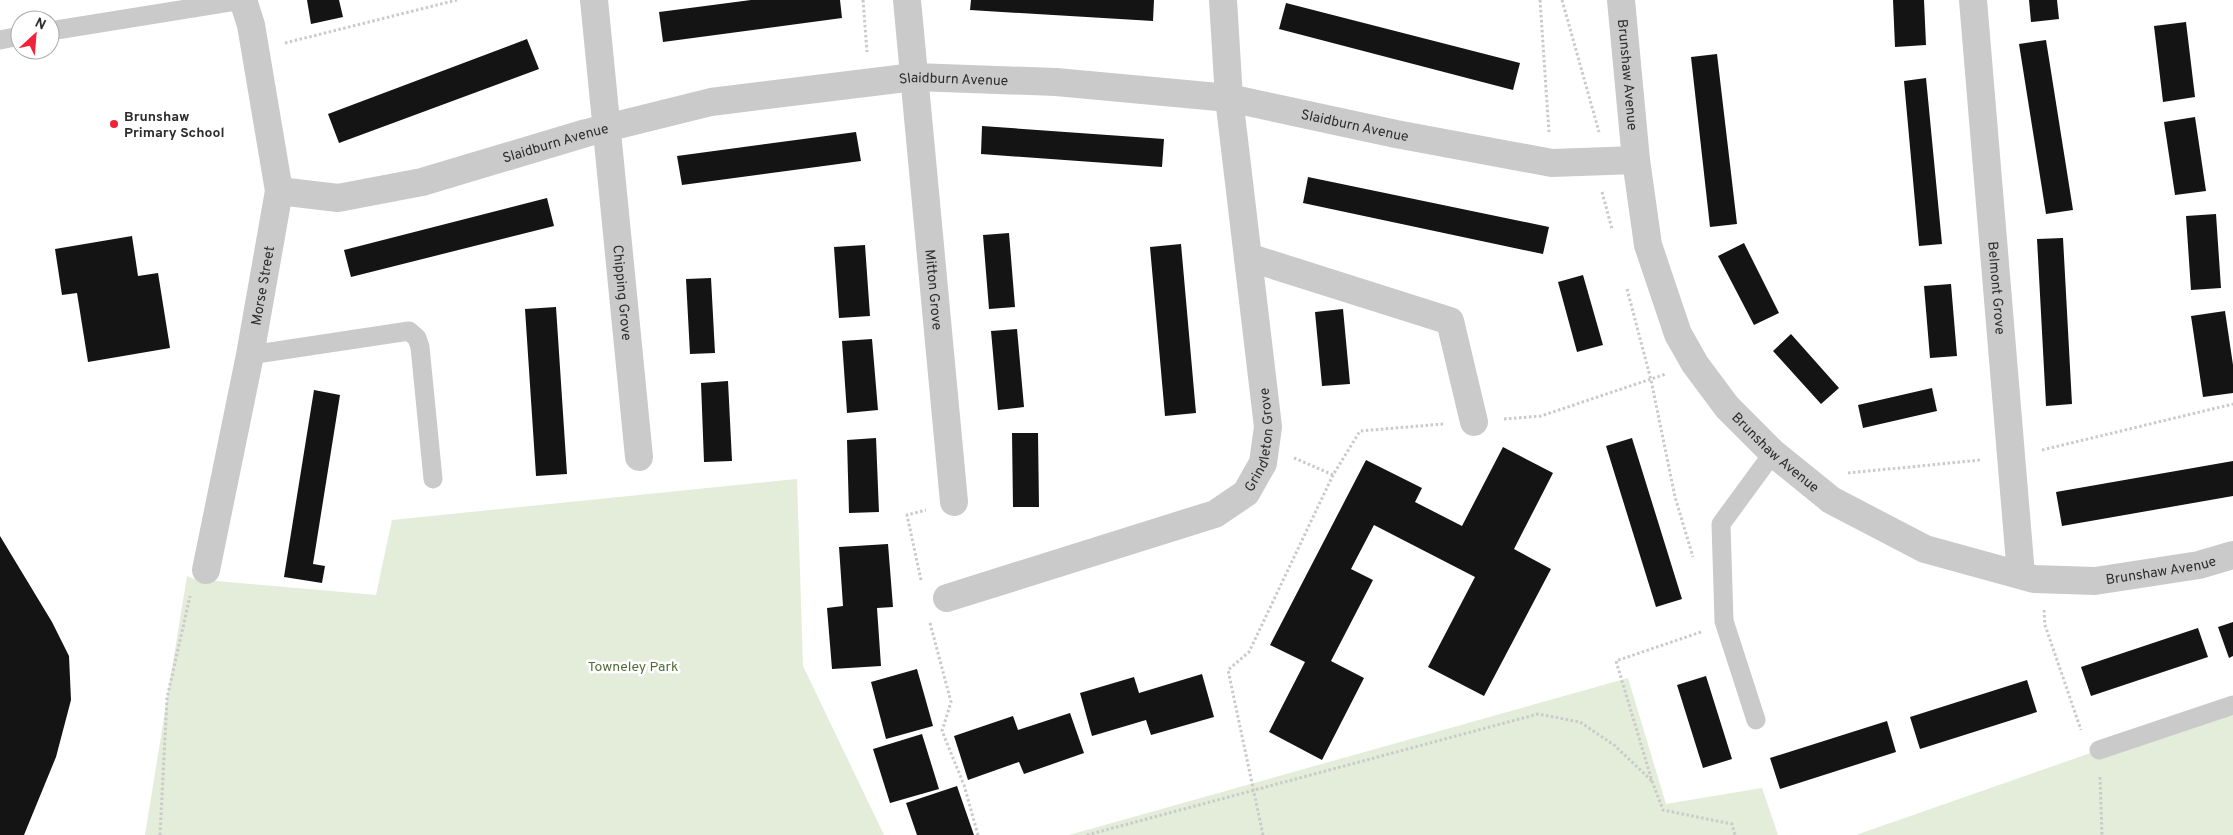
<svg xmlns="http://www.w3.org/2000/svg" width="2233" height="835" font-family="Overpass,sans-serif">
<rect width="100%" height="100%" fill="#fff"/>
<!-- green -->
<path fill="#e4ecda" d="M 797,479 L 803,666 L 884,835 L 145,835 L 187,576 L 194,579 L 376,595 L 392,520 Z
M 1628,678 L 1666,804 L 1762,788 L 1778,835 L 1069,835 Z
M 2233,708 L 2233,835 L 1856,835 L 2099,750 Z"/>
<!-- building -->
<path fill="#141414" d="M 307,0 L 339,0 L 343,17 L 311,24 Z
M 751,0 L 840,0 L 842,18 L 663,42 L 659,12 Z
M 971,0 L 1154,0 L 1153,21 L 970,10 Z
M 1893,0 L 1924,0 L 1926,45 L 1895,47 Z
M 2029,0 L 2057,0 L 2059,19 L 2031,22 Z
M 1286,3 L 1520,63 L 1513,90 L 1279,29 Z
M 2186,22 L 2195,97 L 2163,102 L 2154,26 Z
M 527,39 L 539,69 L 339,143 L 328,114 Z
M 2046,40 L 2073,210 L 2046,214 L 2019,44 Z
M 1717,54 L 1737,224 L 1710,227 L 1691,57 Z
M 1926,78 L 1942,244 L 1919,246 L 1904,81 Z
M 2195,117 L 2206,191 L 2175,195 L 2164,122 Z
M 982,126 L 1164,139 L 1162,167 L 981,154 Z
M 856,132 L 861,161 L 682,185 L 677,156 Z
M 1308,177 L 1549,227 L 1543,254 L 1303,203 Z
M 547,198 L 554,226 L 351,277 L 344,250 Z
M 2216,214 L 2221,288 L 2191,290 L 2186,216 Z
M 1009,233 L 1015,307 L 989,309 L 983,235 Z
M 132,236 L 138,276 L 158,273 L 170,348 L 88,362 L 77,293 L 62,295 L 55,249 Z
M 2063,238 L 2072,404 L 2046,406 L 2037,239 Z
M 1744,243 L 1779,313 L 1754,325 L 1718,256 Z
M 1181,244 L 1196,413 L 1165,416 L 1150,247 Z
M 865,245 L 870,316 L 839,318 L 834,247 Z
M 1583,275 L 1603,345 L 1577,352 L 1558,282 Z
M 711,278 L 715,353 L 690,354 L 686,279 Z
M 1951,284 L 1957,356 L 1930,358 L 1924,286 Z
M 556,307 L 567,474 L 536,476 L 525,309 Z
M 1343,309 L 1350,384 L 1322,386 L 1315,312 Z
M 2225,311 L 2233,365 L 2233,393 L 2203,397 L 2191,316 Z
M 1017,329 L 1024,407 L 998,410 L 991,331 Z
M 1791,334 L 1839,388 L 1821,404 L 1773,351 Z
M 872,339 L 878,410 L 847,413 L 842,341 Z
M 728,381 L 732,461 L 704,462 L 701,383 Z
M 1932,388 L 1937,411 L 1863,428 L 1858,405 Z
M 314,390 L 340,395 L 313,564 L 325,566 L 322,583 L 284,577 Z
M 1012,433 L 1038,433 L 1039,507 L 1013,507 Z
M 876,438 L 879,512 L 849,513 L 847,440 Z
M 1632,438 L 1682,599 L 1656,607 L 1606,446 Z
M 1503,447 L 1553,473 L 1514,549 L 1551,569 L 1484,696 L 1428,667 L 1475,577 L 1374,525 L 1351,569 L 1373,580 L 1331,661 L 1364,678 L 1322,760 L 1269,732 L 1305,662 L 1270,645 L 1366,460 L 1422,488 L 1415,502 L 1462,526 Z
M 2233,461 L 2233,496 L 2062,526 L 2056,492 Z
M 0,536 L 52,622 L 69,656 L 71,700 L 56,757 L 24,835 L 0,835 Z
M 888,544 L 893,607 L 877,608 L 881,666 L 832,669 L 827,608 L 843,606 L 839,547 Z
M 2233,622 L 2233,656 L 2229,658 L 2218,627 Z
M 2198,628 L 2208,657 L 2091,696 L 2081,667 Z
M 917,669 L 933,726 L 886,739 L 871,682 Z
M 1202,674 L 1214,717 L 1151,735 L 1146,720 L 1092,736 L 1080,693 L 1134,677 L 1139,693 Z
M 1706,676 L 1732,759 L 1703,768 L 1677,685 Z
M 2027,680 L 2037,712 L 1920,749 L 1910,717 Z
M 1070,713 L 1084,753 L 1024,774 L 1019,762 L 968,780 L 954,736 L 1013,716 L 1018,730 Z
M 1887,721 L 1896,752 L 1780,789 L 1770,758 Z
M 922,734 L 939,789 L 890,803 L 873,749 Z
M 957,786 L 974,835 L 917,835 L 906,803 Z"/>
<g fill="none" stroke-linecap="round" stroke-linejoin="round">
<!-- path -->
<path stroke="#cacaca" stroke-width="3" stroke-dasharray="2.5 2.5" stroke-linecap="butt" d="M 863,0 L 867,52
M 1540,0 L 1549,132
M 1562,0 L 1599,132
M 285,43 L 457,0
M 1602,192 L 1612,229
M 1627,289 L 1651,380 L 1675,497 L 1693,557
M 1504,419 L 1541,416 L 1666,374
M 2042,450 L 2233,404
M 1294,458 L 1333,475 L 1360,431 L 1443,424
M 1848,473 L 1981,460
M 921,580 L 907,515 L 926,510
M 2044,610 L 2045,625 L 2081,730
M 930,623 L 951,702 L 942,731 L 964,785 L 978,835
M 1701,632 L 1616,661 L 1652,781 L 1663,810 L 1732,824 L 1735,835
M 2100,777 L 2102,835
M 160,835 L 167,698 L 190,596
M 1087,835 L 1538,714 L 1580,722 L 1614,745 L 1652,781
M 1263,835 L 1228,670 L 1249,652 L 1333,475"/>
<!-- lane -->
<path stroke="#cacaca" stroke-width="19" d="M 50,31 L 242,0
M 0,40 L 20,36
M 250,355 L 409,331 L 417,338 L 420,347 L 433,479
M 1756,720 L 1724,621 L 1721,524 L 1773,453
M 2099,750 L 2233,705"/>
<!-- street -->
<g stroke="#cacaca" stroke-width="28">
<path id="s1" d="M 594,0 L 639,457"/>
<path id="s2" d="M 907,0 L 954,502"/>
<path id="s3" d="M 1621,0 L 1636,160 L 1648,245 L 1678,334 L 1695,364 L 1727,407 L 1773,453 L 1831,500 L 1925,549 L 2034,579 L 2095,581 L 2199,565 L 2233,555"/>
<path id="s4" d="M 1973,0 L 2021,575"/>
<path id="s5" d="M 279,191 L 338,198 L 422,182 L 586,133 L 711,102 L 914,77 L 1056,82 L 1229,98 L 1396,134 L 1552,163 L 1636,160"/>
<path d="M 1248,257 L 1450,321 L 1474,422"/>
<path id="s6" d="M 206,570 L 250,355 L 279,191 L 251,25 L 243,0"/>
<path id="s7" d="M 947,598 L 1215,514 L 1246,493 L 1263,463 L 1268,427 L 1229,98 L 1223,0"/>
</g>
</g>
<!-- markers -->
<circle fill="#f22239" stroke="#fff" stroke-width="2" cx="114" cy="124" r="5"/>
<g text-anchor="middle" stroke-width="5" stroke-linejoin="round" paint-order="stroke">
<!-- street labels -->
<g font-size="14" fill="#2d2d2d" stroke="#fff">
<text dy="5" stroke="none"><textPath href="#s3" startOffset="75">Brunshaw Avenue</textPath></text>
<text dy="5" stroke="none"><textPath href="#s5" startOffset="689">Slaidburn Avenue</textPath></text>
<text dy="5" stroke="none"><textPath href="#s5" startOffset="1094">Slaidburn Avenue</textPath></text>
<text dy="5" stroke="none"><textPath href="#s5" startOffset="284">Slaidburn Avenue</textPath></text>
<text dy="5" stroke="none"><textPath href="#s6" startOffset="290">Morse Street</textPath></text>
<text dy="5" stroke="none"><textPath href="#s4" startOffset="289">Belmont Grove</textPath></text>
<text dy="5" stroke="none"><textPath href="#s2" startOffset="291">Mitton Grove</textPath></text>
<text dy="5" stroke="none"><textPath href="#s1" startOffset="294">Chipping Grove</textPath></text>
<text dy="5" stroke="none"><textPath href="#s7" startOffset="375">Grindleton Grove</textPath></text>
<text dy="5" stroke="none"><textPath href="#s3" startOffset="495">Brunshaw Avenue</textPath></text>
<text dy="5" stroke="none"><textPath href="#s3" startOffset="915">Brunshaw Avenue</textPath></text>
</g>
<!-- poi labels -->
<g font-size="14" font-weight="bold" fill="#2d2d2d" stroke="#fff" text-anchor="start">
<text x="124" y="121">Brunshaw<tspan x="124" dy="16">Primary School</tspan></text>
</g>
<!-- park labels -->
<g font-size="14" fill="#526c38" stroke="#fff">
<text x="633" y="671">Towneley Park</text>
</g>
</g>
<!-- north arrow -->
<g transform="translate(35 35) rotate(26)"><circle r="24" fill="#ffffff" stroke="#ababab"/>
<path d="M0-4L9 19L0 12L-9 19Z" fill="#f22239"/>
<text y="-8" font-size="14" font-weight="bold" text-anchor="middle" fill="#2d2d2d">N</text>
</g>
</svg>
